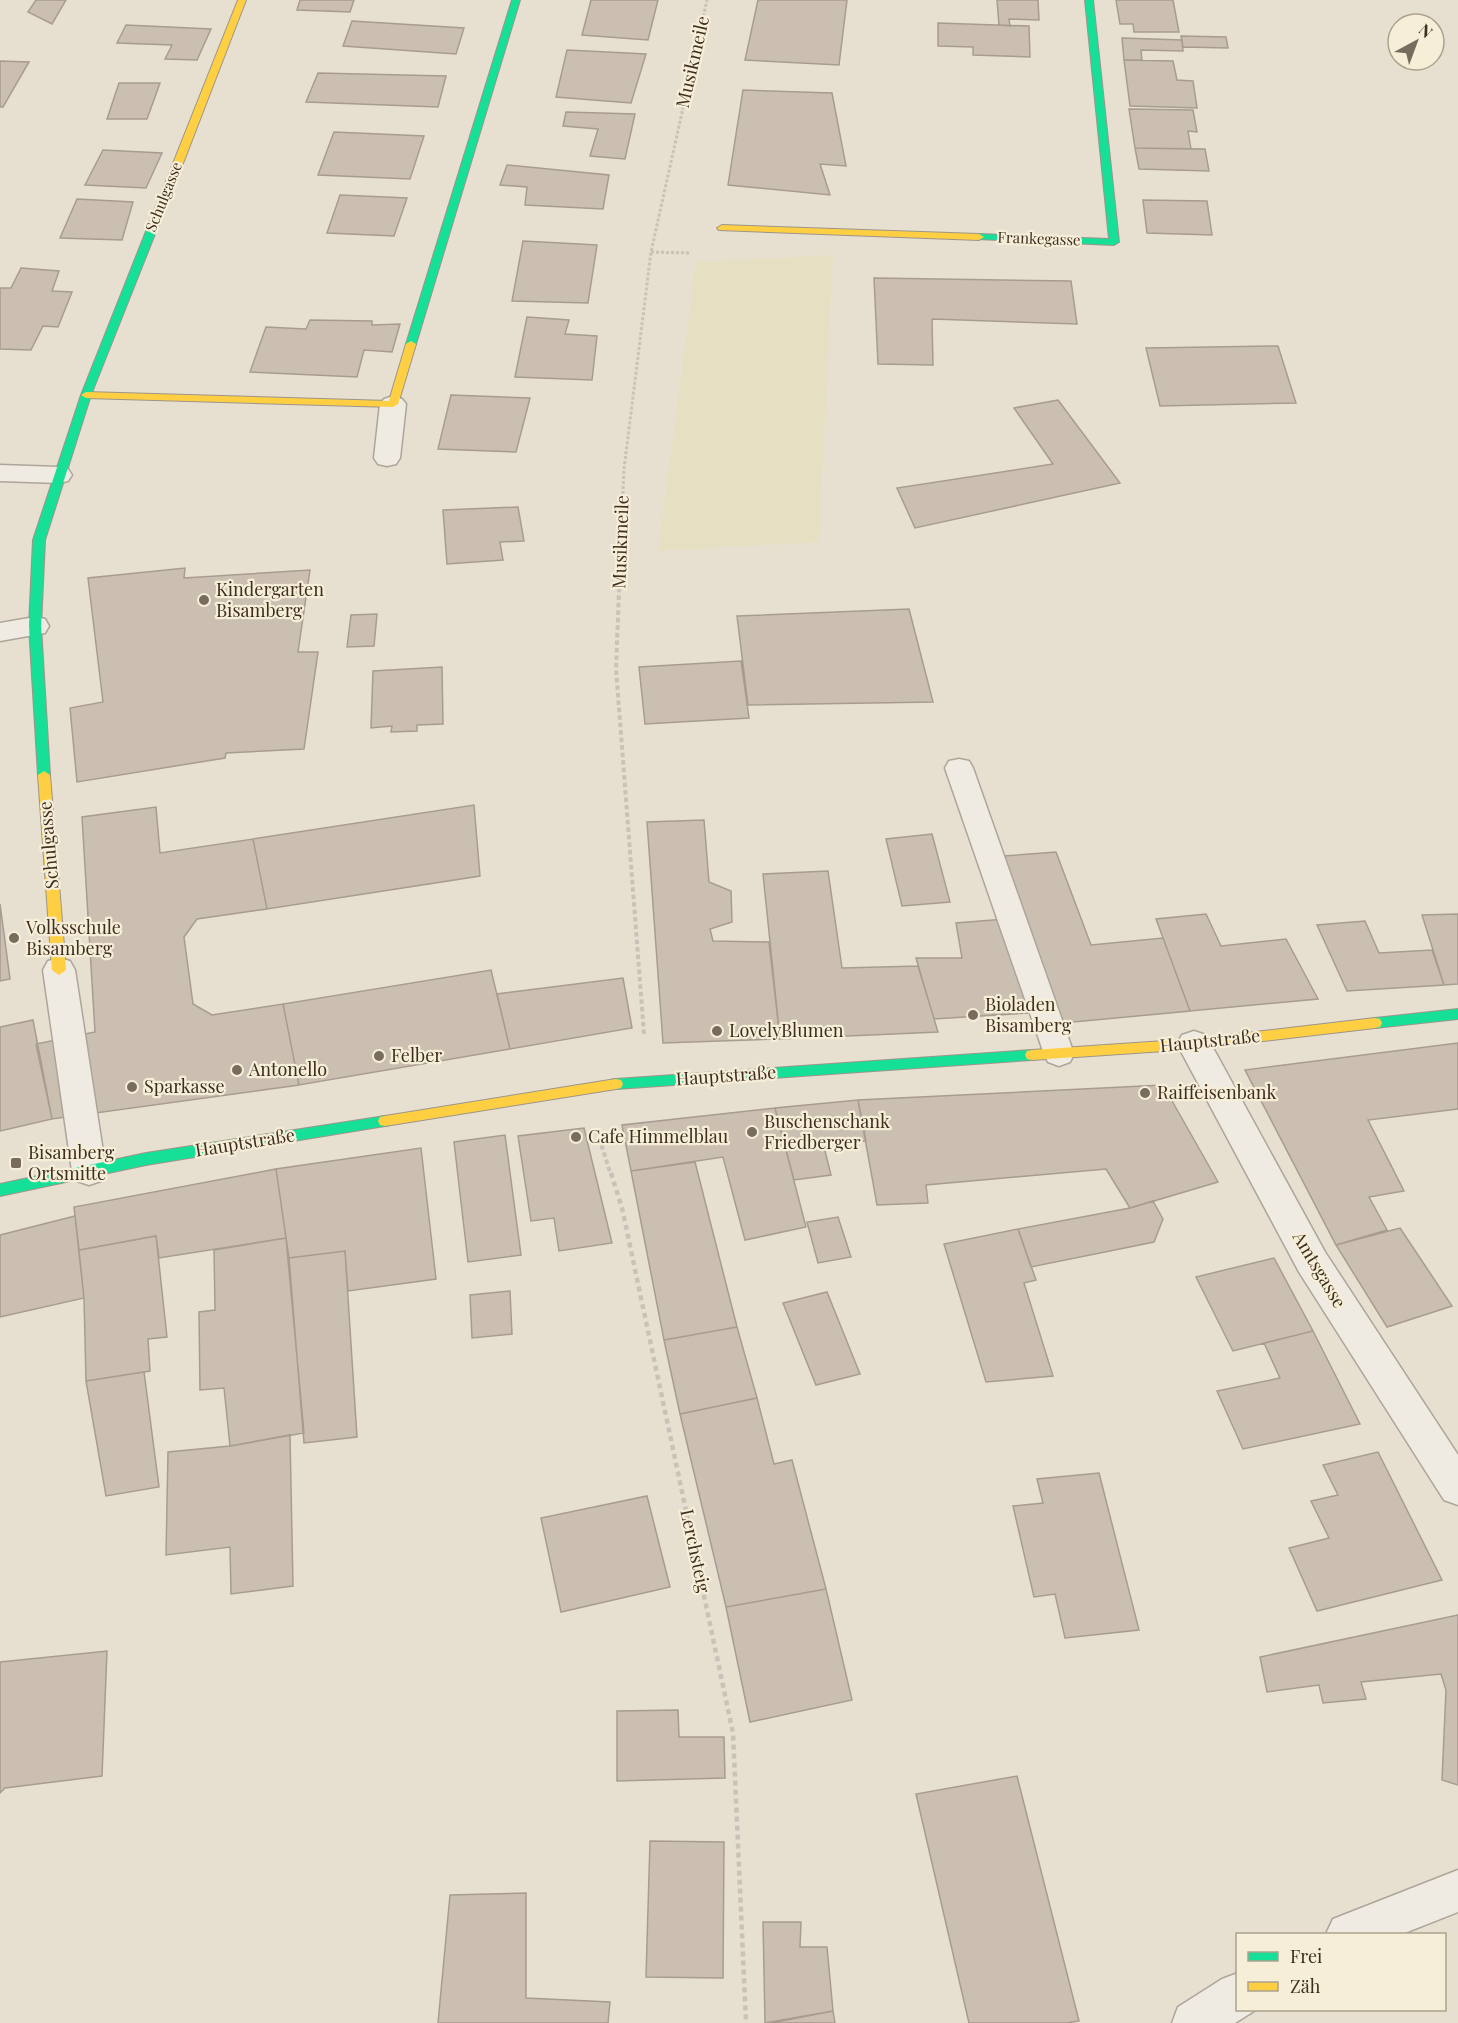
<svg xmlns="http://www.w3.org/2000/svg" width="1458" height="2023" font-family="'Playfair Display',serif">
<rect width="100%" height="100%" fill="#e7e0d1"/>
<!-- farmland -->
<path fill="#e6dfc2" d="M 833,255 L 819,542 L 658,551 L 696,262 Z"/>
<!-- building -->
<path fill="#cbbfb2" stroke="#a89c90" stroke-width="1.5" d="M 36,0 L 66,0 L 52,24 L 28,12 Z
M 300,0 L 354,0 L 350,12 L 297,10 Z
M 591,0 L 658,0 L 648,40 L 582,35 Z
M 758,0 L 847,0 L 839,65 L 745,60 Z
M 997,0 L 1038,0 L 1039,20 L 1009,19 L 1010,26 L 999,25 Z
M 1116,0 L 1173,0 L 1179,32 L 1134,32 L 1133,24 L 1120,24 Z
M 352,21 L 464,28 L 456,54 L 343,46 Z
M 938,23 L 1029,26 L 1030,57 L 973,55 L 973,47 L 938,46 Z
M 126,25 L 211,29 L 197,60 L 165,59 L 172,45 L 117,43 Z
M 1181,36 L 1226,37 L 1228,48 L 1183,47 Z
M 1122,38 L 1182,40 L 1183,51 L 1141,50 L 1142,60 L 1124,60 Z
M 567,50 L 646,54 L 631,103 L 556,97 Z
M 1124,60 L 1173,61 L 1177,80 L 1193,81 L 1197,108 L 1130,106 Z
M 0,61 L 29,62 L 3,107 L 0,107 Z
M 318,73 L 446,76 L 438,107 L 306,102 Z
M 119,83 L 160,83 L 147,119 L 107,119 Z
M 743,90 L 832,93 L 846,166 L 820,164 L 830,195 L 728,185 Z
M 1129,109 L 1193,110 L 1197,132 L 1188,131 L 1191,149 L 1135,148 Z
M 566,112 L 635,114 L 625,159 L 590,156 L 598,129 L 563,126 Z
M 334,132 L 424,136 L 410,179 L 318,175 Z
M 1135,148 L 1205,149 L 1209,171 L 1139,169 Z
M 103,150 L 162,153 L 146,188 L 85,185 Z
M 507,165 L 609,175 L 603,209 L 525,205 L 527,187 L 500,185 Z
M 340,195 L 407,198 L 394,236 L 327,233 Z
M 77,199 L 133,202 L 122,240 L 60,238 Z
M 1143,200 L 1207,201 L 1212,235 L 1147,233 Z
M 523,241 L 597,245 L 588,303 L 512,301 Z
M 21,268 L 59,271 L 52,291 L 72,292 L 58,327 L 43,326 L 31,350 L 0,349 L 0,288 L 11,288 Z
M 874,278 L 1071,281 L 1077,324 L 932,319 L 933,365 L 878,364 Z
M 527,317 L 569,320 L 565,334 L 597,336 L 592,380 L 515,377 Z
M 310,320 L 372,321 L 372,325 L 400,324 L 392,352 L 364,350 L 357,377 L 250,372 L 266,327 L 306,329 Z
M 1278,346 L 1296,403 L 1160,406 L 1146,348 Z
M 451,395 L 530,398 L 516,452 L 438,449 Z
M 1058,400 L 1120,483 L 915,528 L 897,488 L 1053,464 L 1014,408 Z
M 518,507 L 524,541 L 500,542 L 503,560 L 447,564 L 443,510 Z
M 185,568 L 184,578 L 310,570 L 298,652 L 318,652 L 304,749 L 226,753 L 225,758 L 77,782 L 70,708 L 103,702 L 88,578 Z
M 909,609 L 933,702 L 748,705 L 737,616 Z
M 377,614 L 374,646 L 347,647 L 351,615 Z
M 741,661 L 749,718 L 645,724 L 639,667 Z
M 442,667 L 443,724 L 417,725 L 417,731 L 391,732 L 392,726 L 371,728 L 373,671 Z
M 474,805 L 480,876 L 267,909 L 253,839 Z
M 156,807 L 160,853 L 253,839 L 267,909 L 197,919 L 184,937 L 193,1004 L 212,1015 L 283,1004 L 299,1085 L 52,1119 L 36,1044 L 95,1032 L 82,817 Z
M 704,820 L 709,882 L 731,891 L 732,922 L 710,929 L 713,941 L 769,942 L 780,1039 L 663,1043 L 647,822 Z
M 932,834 L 950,902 L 902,906 L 886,839 Z
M 1056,852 L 1091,945 L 1163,938 L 1190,1011 L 1063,1023 L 1004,856 Z
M 828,871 L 842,968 L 918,966 L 938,1032 L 780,1039 L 763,874 Z
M 0,904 L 10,979 L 0,981 Z
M 1206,914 L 1221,946 L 1286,939 L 1318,999 L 1190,1011 L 1156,919 Z
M 1458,914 L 1458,984 L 1444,985 L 1422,915 Z
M 1005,919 L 1041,963 L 1059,1011 L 934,1019 L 916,958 L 962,958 L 956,923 Z
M 1365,921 L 1379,953 L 1432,950 L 1444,985 L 1347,991 L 1317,925 Z
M 491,970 L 510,1049 L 299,1085 L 283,1004 Z
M 623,978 L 632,1028 L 510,1049 L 497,994 Z
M 33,1020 L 52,1119 L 0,1131 L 0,1027 Z
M 1458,1043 L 1458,1109 L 1368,1120 L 1404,1191 L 1369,1197 L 1387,1230 L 1336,1245 L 1245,1070 Z
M 1163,1085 L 1218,1182 L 1130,1208 L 1106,1169 L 926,1185 L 928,1203 L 877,1205 L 858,1100 Z
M 858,1100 L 866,1141 L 823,1143 L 831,1175 L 794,1180 L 775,1108 Z
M 775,1108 L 806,1227 L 745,1240 L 723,1157 L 631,1171 L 622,1125 Z
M 584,1128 L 612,1243 L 559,1251 L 554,1218 L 531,1221 L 518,1136 Z
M 505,1135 L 521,1255 L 468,1262 L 454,1142 Z
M 421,1148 L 436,1279 L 348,1291 L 345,1251 L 289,1258 L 276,1169 Z
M 695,1162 L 737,1327 L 664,1340 L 631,1171 Z
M 276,1169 L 286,1238 L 159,1258 L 156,1236 L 79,1250 L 74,1207 Z
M 1153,1201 L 1163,1219 L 1154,1242 L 1031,1267 L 1018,1229 L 1130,1208 Z
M 75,1216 L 84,1298 L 0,1317 L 0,1235 Z
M 838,1217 L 851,1257 L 818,1263 L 807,1222 Z
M 1400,1228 L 1452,1306 L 1387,1327 L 1336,1245 Z
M 1018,1229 L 1036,1280 L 1024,1283 L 1053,1376 L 986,1382 L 944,1244 Z
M 156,1236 L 167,1337 L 148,1339 L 150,1371 L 86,1381 L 84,1298 L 79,1250 Z
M 286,1238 L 304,1433 L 230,1446 L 224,1388 L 200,1390 L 199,1312 L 215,1310 L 214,1250 Z
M 345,1251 L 357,1437 L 304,1443 L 289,1258 Z
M 1274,1258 L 1313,1331 L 1233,1351 L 1196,1277 Z
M 510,1291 L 512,1334 L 472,1338 L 470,1295 Z
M 827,1292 L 860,1374 L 816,1385 L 783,1303 Z
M 737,1327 L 757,1398 L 680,1414 L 664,1340 Z
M 1313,1331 L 1360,1424 L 1243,1449 L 1217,1391 L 1280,1378 L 1264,1343 Z
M 144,1372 L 159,1487 L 106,1496 L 86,1381 Z
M 757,1398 L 774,1464 L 792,1460 L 826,1589 L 726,1607 L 680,1414 Z
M 290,1435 L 293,1586 L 231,1594 L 230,1547 L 166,1555 L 168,1452 L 230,1446 Z
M 1378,1452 L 1442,1580 L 1317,1611 L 1289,1548 L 1329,1538 L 1311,1501 L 1338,1495 L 1323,1465 Z
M 1099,1473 L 1139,1630 L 1065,1638 L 1055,1594 L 1034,1597 L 1013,1506 L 1043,1503 L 1037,1479 Z
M 647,1496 L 670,1587 L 561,1612 L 541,1518 Z
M 826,1589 L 852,1700 L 750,1722 L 726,1607 Z
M 1458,1615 L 1458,1785 L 1442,1780 L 1446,1690 L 1441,1674 L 1361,1682 L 1366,1699 L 1323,1703 L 1319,1685 L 1267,1692 L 1260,1657 Z
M 107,1651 L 102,1776 L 5,1788 L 0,1793 L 0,1662 Z
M 678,1710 L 679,1737 L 724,1737 L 725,1778 L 617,1781 L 617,1711 Z
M 1017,1776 L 1079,2021 L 1066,2023 L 969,2023 L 916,1794 Z
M 650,1841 L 724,1842 L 723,1978 L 646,1977 Z
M 526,1893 L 526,1998 L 610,2002 L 608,2023 L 438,2023 L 450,1895 Z
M 763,1922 L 801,1922 L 800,1947 L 827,1947 L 833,2011 L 765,2023 Z
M 833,2011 L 835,2023 L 771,2023 Z"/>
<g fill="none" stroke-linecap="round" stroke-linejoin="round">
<!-- lane casing -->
<g stroke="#ada599" stroke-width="3">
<path id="lane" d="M 959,759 L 969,761 L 973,768 L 1074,1054 L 1070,1062 L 1059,1066 L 1048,1062 L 1044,1054 L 945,768 L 949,761 Z"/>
</g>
<!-- street casing -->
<g stroke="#ada599" stroke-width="3">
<path id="street" d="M 393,396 L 402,399 L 406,404 L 400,458 L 396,464 L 387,466 L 378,464 L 374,458 L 380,404 L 384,399 Z
M 0,465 L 59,467 L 68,469 L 72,475 L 68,481 L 59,483 L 0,481 Z
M 35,617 L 45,619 L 49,626 L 45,633 L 0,641 L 0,623 Z
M 59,958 L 70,961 L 75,970 L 106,1171 L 101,1181 L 89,1185 L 77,1181 L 72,1171 L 43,970 L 48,961 Z
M 1194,1031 L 1206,1035 L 1325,1252 L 1458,1455 L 1458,1505 L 1444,1500 L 1299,1272 L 1177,1044 L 1182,1035 Z
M 1458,1870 L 1458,1912 L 1402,1934 L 1326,1934 L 1333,1919 Z
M 1238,1973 L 1238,2010 L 1254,2011 L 1235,2023 L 1172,2023 L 1178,2007 L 1222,1979 Z"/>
</g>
<!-- fast casing -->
<g stroke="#9c958a" stroke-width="2">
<path id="fast" d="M 512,0 L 520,0 L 416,344 L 415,346 L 407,346 L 406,344 Z
M 1085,0 L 1093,0 L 1119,242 L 1114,245 L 976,239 L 976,235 L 979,234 L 1109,239 Z
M 177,163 L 182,166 L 91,395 L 45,540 L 41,626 L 50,775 L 44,779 L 38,775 L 29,626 L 33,540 L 81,395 L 172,166 Z
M 1458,1009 L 1458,1019 L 1375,1028 L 1370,1027 L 1368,1023 L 1370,1019 L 1375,1018 Z
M 1032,1050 L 1037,1051 L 1039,1055 L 1037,1059 L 1032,1060 L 616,1089 L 611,1088 L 609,1084 L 611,1080 L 616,1079 Z
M 385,1116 L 390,1117 L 392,1121 L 390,1125 L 385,1126 L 146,1165 L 0,1196 L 0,1184 L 146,1153 Z"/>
</g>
<!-- slow casing -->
<g stroke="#9c958a" stroke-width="2">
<path id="slow" d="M 238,0 L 246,0 L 182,166 L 174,168 L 172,166 Z
M 722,225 L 979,234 L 984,237 L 979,240 L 719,230 L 717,228 Z
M 411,341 L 416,344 L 398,404 L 393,407 L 86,398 L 81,395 L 86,392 L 389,401 L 406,344 Z
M 44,771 L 50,775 L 66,970 L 59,975 L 52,970 L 38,775 Z
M 1375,1018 L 1380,1019 L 1382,1023 L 1380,1027 L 1375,1028 L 1194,1049 L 1032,1060 L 1027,1059 L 1025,1055 L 1027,1051 L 1032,1050 L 1194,1039 Z
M 616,1079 L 621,1080 L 623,1084 L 621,1088 L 616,1089 L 385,1126 L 380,1125 L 378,1121 L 380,1117 L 385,1116 Z"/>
</g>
<!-- path-far2 -->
<path stroke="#c8c2b9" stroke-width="3" stroke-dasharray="3 2" stroke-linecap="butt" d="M 651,252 L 690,253
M 622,514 L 624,469 L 651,252 L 707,0"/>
<!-- path-far1 -->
<path stroke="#c8c2b9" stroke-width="4" stroke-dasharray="4.5 3" stroke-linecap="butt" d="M 622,513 L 616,669 L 644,1034 L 642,1036
M 597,1131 L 611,1175"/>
<!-- path -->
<path stroke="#c8c2b9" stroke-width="4.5" stroke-dasharray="5 4" stroke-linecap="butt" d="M 611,1173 L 622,1208 L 733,1733 L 746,2023"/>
<!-- lane -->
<use href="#lane" fill="#efebe3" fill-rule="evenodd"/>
<!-- street -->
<use href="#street" fill="#efebe3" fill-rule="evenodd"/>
<!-- fast -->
<use href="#fast" fill="#16e098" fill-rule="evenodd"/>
<!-- slow -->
<use href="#slow" fill="#ffcf43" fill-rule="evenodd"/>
</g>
<!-- markers -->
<g fill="#786c5e" stroke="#f7eed8" stroke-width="2">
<circle cx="204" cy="600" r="6"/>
<circle cx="14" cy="938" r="6"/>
<circle cx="973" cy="1015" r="6"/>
<circle cx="717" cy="1031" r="6"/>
<circle cx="379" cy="1056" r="6"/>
<circle cx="237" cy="1070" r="6"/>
<circle cx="132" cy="1087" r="6"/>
<circle cx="1145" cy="1093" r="6"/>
<circle cx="752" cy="1132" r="6"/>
<circle cx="576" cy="1137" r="6"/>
<rect x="10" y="1157" width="12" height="12" rx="3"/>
</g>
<g text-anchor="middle" stroke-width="4.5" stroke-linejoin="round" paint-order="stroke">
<!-- far-street labels -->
<g font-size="15" fill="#3d2e20" stroke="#f7eed8">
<text transform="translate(164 197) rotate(-68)" y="5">Schulgasse</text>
<text transform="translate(1039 239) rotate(2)" y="5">Frankegasse</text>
</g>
<!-- street labels -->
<g font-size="18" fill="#3d2e20" stroke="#f7eed8">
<text transform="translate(693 62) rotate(-77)" y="6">Musikmeile</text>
<text transform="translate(621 542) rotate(-88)" y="6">Musikmeile</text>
<text transform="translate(49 845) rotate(-95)" y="6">Schulgasse</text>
<text transform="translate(1210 1041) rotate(-6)" y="6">Hauptstraße</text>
<text transform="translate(726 1076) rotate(-4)" y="6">Hauptstraße</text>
<text transform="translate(245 1143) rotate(-9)" y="6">Hauptstraße</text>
<text transform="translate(1319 1270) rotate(59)" y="6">Amtsgasse</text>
<text transform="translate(695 1551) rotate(78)" y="6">Lerchsteig</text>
</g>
<!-- poi labels -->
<g font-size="18" fill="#3d2e20" stroke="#f7eed8" text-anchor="start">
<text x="216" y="596">Kindergarten<tspan x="216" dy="21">Bisamberg</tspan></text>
<text x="26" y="934">Volksschule<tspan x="26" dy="21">Bisamberg</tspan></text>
<text x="985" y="1011">Bioladen<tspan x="985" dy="21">Bisamberg</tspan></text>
<text x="729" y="1037">LovelyBlumen</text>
<text x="391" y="1062">Felber</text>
<text x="249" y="1076">Antonello</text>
<text x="144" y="1093">Sparkasse</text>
<text x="1157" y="1099">Raiffeisenbank</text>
<text x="764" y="1128">Buschenschank<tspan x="764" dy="21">Friedberger</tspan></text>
<text x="588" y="1143">Cafe Himmelblau</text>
<text x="28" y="1159">Bisamberg<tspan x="28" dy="21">Ortsmitte</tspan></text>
</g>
</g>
<!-- legend -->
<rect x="1236" y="1933" width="210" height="78" fill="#f7eed8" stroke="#ada18e" stroke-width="1.5"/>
<rect x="1248" y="1952" width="30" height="9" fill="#16e098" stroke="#ada18e" stroke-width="1.5"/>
<text x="1290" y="1963" font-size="18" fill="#3d2e20">Frei</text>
<rect x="1248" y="1982" width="30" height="9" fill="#ffcf43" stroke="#ada18e" stroke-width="1.5"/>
<text x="1290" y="1993" font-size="18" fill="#3d2e20">Zäh</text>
<!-- north arrow -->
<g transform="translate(1416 42) rotate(41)"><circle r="28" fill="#f7eed8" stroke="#ada18e" stroke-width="1.5"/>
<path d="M0-4.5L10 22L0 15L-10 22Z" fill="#786c5e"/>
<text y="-9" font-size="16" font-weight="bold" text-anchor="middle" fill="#3d2e20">N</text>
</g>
</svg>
